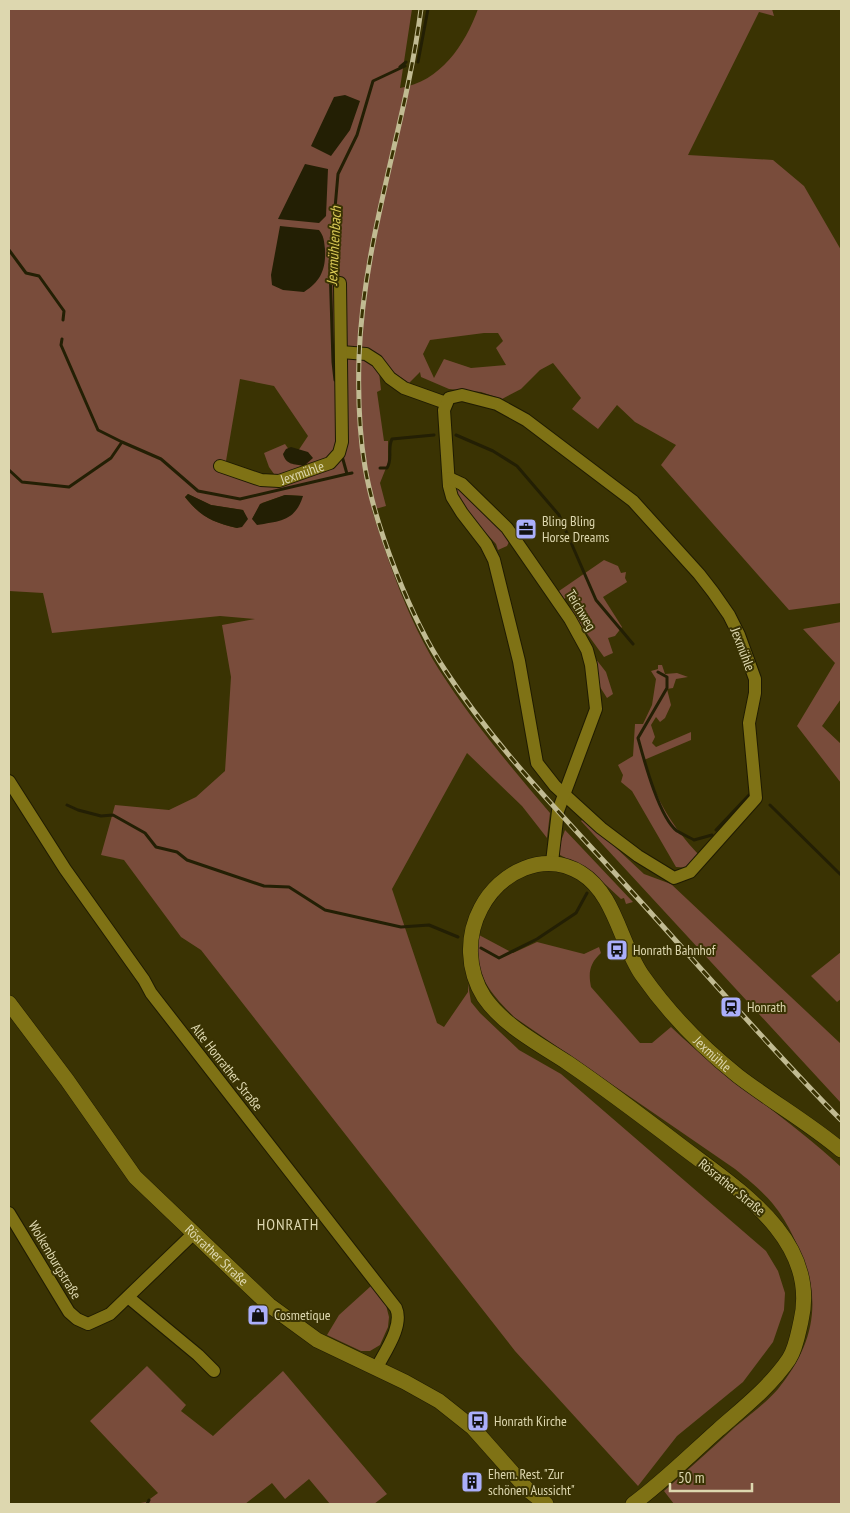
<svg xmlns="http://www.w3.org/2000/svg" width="850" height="1513" font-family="'PT Sans Narrow',sans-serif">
<rect width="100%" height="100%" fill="#3a3303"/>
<!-- green -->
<path fill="#794c3b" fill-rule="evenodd" d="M 9,9 L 412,9 L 400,88 C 440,82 465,45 478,9 L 772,9 L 774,16 L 759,12 L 688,155 L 773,160 L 804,186 L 841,250 L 841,603 L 789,610 L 661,465 L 676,445 L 635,422 L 617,405 L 598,429 L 572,409 L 581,398 L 553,363 L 540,370 L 521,389 L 502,399 L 481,392 L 449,389 L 421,377 L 420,372 L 409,383 L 385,366 L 379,372 L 381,390 L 377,392 L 384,441 L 388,441 L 388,463 L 380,483 L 386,506 L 372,510 C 389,564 408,619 438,668 C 471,720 511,767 550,813 L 547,838 L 522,806 L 467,753 L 392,889 L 437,1023 L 444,1027 L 468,992 L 468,984 L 471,1002 L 480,1013 L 519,1050 L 561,1074 L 766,1251 L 778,1271 L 785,1293 L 784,1310 L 773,1342 L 743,1382 L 677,1436 L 638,1486 L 515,1351 L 201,950 L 181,937 L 124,860 L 101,855 L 115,805 L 169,810 L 196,797 L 225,771 L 231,677 L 222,625 L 255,619 L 220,616 L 52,633 L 43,593 L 9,591 ZM 484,333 L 498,333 L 503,341 L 496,348 L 506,365 L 471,368 L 444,359 L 434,378 L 423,354 L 430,340 ZM 240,379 L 274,386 L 308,436 L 294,457 L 285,444 L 264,453 L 269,467 L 279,481 L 221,466 L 226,461 ZM 188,494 L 211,505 L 243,510 L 247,519 L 237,528 C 214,523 200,516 185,497 ZM 285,495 L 303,496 L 252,519 L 262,503 Z
M 459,486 L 504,534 L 509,542 L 507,546 L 498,550 L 496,544 L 458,503 L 454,487 Z
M 604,560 L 618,566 L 621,573 L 626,572 L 625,578 L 627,582 L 603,597 L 622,627 L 615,636 L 608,638 L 613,653 L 604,657 L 570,610 L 575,605 L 568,596 L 564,599 L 559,591 Z
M 841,622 L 841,699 L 822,726 L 841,744 L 841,783 L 797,726 L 835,663 L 803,629 Z
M 592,654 L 606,672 L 613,694 L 607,698 L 595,679 Z
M 658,665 L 662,665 L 665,674 L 677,673 L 688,677 L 676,679 L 673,688 L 667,689 L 671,705 L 665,718 L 660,722 L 656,717 L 651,725 L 655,737 L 652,743 L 656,747 L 691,732 L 691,740 L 644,760 C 656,800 671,825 699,855 L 690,868 L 676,867 L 632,791 L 621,782 L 623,775 L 618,765 L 633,756 L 635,724 L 643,724 L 652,705 L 656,679 L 651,671 L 658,669 Z
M 584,818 L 644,874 L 671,884 L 841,1044 L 841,1103 L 581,821 Z
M 565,830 L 633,902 L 626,904 L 624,898 L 621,899 L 591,871 L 560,855 L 560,844 Z
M 479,935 L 513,953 L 537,942 L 584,954 L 599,947 L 601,953 C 590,963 588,972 591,987 L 640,1043 L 652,1043 L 671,1027 C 725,1079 786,1116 841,1167 L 841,1504 L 674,1504 L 664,1491 C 688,1470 712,1448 735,1427 C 749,1415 766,1403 778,1389 C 813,1346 823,1302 800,1251 C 782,1210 770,1197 735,1169 L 514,1017 C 488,990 474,975 479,935 Z
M 841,952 L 841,999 L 837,1002 L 811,976 Z
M 371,1286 L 386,1305 L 389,1317 L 388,1327 L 380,1345 L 370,1351 L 361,1351 L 327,1335 L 339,1315 Z
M 147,1366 L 186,1405 L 181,1411 L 213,1436 L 283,1371 L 387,1494 L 374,1504 L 330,1504 L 309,1479 L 285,1499 L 272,1483 L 245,1504 L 135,1504 L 146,1502 L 158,1493 L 90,1421 Z"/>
<!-- water -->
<path fill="#231f04" d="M 345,95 L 360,101 L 350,130 L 331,156 L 311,146 L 334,97 Z
M 305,164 L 328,169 L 326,216 L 319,223 L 278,219 Z
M 280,226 L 319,230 C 324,236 324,241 325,249 C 326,269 321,281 304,292 L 283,290 L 272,285 L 271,275 Z
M 291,447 L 308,452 L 313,458 L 304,466 C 294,464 286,465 283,454 L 286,449 Z
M 188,494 L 211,505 L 243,510 L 248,519 L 242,527 L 237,528 C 212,522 201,517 185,497 Z
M 285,495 L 303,496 C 295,521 281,521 257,525 L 252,519 L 260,504 Z"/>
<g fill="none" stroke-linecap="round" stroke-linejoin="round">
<!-- stream -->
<path stroke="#231f04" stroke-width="3" d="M 418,62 L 428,9
M 400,67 L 406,62
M 9,250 L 26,273 L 39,276 L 64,311 L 63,320
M 62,339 L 61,345 L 98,430 L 122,442
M 335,380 L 333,362 L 330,265 L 338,174 L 357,135 L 373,81 L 405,66
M 456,435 L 493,451 L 517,466 L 559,515 L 596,600 L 633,644
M 342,456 L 347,474 L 352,473
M 380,468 L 387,468 C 393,459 387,449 392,439 L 434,435
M 9,470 L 22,482 L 69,487 L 111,458 L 122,442 L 161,459 L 198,491 L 240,499 L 347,474
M 658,672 L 667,677 L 667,688 L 638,738 C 644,760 659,817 677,831 C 682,834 689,837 694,840 L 712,835
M 67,805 L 78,810 L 101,816 L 113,815 L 145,833 L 156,847 L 177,852 L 187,860 L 264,886 L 289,887 L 325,910 L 401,927 L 429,925 L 458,937
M 770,805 L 841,875
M 716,830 L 749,795
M 481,948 L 499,958 L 537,939 L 576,913 L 587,893
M 147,1504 L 149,1500"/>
<!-- minor casing -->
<g stroke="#1f1b02" stroke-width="14">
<g id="minor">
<path d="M 341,352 L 366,354 L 377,361 L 390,378 L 404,388 L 446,403"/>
<path d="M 462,395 L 497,404 L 526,420 L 633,501 L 699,574 L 713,592 L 729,615 L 739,635 L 755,679 L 755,693 L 749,723 L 756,798 L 690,872 L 674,878 L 638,856 L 601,828 L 555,786 L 537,763 L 519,661 L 494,560 L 486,544 L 462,513 L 452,497 L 449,486 L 444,410 L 449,398 Z"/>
<path id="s1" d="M 220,466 L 261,480 L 279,481 L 330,463 L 339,453 L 342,442 L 340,283"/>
<path d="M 449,478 L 462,484 L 507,528 L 570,619 L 587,650 L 591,665 L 596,709 L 558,811 L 552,862"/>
<path d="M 9,781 L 65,869 L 144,980 L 151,993 L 396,1308 C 404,1326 384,1353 376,1369"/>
<path d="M 9,1213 L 69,1312 L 77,1319 L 88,1324 L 110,1314 L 194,1233"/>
<path d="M 128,1297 L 198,1355 L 214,1371"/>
</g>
</g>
<!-- tertiary casing -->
<g stroke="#1f1b02" stroke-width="16">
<g id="tertiary">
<path id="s2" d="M 9,1003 L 67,1080 L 135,1177 L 248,1285 L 269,1305 L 317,1340 L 405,1382 L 439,1401 L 473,1428 L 527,1489 L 546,1504"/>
<path id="s3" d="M 633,1504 C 663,1482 690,1455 718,1430 C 743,1408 770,1387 789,1359 C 796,1348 798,1334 801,1321 C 820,1239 736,1188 681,1146 C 643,1117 606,1089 568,1063 C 539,1044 504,1026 484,997 C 467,970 466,936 481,908 C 500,872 544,850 581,873 C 615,894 620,943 642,975 C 668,1012 703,1048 738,1076 C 772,1102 809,1123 841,1150"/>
</g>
</g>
<!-- minor -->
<use href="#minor" stroke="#7f7215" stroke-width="12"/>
<!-- tertiary -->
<use href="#tertiary" stroke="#7f7215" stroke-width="15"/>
<!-- rail casing -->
<g stroke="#c1bb92" stroke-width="5">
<path id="rail" d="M 421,9 C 406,126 363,238 359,358 C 358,393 359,432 365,467 C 375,527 411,619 445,670 C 498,751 567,820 632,892 C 701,968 769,1047 841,1120"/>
</g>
<!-- rail -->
<use href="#rail" stroke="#3a3303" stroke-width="3" stroke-dasharray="9" stroke-linecap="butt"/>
</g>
<!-- icons -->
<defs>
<g id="office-square" transform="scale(1.125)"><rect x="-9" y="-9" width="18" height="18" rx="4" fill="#abaffb" stroke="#3a3303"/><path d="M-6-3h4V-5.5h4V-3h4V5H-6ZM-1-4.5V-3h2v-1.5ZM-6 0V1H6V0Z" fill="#111"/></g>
<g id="bus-square" transform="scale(1.125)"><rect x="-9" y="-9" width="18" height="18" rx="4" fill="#abaffb" stroke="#3a3303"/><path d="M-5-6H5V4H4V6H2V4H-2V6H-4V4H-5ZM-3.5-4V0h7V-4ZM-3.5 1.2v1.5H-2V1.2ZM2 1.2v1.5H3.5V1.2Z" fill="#111"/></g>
<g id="station-square" transform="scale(1.125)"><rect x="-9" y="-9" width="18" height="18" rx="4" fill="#abaffb" stroke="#3a3303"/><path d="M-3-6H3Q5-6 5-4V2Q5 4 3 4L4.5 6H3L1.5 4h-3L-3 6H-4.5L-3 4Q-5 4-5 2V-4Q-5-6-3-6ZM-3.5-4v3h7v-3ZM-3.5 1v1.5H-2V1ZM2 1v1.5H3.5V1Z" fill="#111"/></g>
<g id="shop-square" transform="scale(1.125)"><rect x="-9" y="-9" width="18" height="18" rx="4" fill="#abaffb" stroke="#3a3303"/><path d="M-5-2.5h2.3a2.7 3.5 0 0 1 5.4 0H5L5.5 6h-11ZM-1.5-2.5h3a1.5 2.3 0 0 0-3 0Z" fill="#111"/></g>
<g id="building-square" transform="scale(1.125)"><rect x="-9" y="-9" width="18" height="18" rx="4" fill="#abaffb" stroke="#3a3303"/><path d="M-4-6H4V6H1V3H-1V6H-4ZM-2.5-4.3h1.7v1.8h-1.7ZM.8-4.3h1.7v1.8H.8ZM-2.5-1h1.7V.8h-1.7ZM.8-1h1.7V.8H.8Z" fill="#111"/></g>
</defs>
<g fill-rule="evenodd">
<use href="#office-square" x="526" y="529"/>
<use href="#bus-square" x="617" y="950"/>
<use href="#station-square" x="731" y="1007"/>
<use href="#shop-square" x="258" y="1315"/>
<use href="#bus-square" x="478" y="1421"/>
<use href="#building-square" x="472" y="1482"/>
</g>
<g text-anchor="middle" stroke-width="4" stroke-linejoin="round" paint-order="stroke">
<!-- street labels -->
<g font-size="14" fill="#ddd7af" stroke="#3a3303">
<text dy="5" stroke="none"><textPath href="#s1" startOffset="86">Jexmühle</textPath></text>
<text transform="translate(581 610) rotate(59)" y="5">Teichweg</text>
<text transform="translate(743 649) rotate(69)" y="5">Jexmühle</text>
<text dy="5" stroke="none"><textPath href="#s3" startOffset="1166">Jexmühle</textPath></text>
<text transform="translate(227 1067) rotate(52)" y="5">Alte Honrather Straße</text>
<text transform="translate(732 1187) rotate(39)" y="5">Rösrather Straße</text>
<text dy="5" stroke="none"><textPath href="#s2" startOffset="328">Rösrather Straße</textPath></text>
<text transform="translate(55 1260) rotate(59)" y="5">Wolkenburgstraße</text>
</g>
<!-- poi labels -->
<g font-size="14" fill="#ddd7af" stroke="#3a3303" text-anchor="start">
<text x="542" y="526">Bling Bling<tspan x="542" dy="16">Horse Dreams</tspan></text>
<text x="633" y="955">Honrath Bahnhof</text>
<text x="747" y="1012">Honrath</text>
<text x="274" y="1320">Cosmetique</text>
<text x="494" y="1426">Honrath Kirche</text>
<text x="488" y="1479">Ehem. Rest. "Zur<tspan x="488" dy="16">schönen Aussicht"</tspan></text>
</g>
<!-- water labels -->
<g font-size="15" font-style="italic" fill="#dbca56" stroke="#3a3303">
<text transform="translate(334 246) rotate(-87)" y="5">Jexmühlenbach</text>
</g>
<!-- quarter labels -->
<g font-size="16" letter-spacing="1" fill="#ddd7af" stroke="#3a3303">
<text x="288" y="1230">HONRATH</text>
</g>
</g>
<!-- border -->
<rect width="850" height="1513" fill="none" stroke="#ddd7af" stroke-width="20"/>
<!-- scale -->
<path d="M670 1483v8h82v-8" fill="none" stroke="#ddd7af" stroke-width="2.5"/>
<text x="678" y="1483" font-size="15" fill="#ddd7af" stroke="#3a3303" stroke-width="4" paint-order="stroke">50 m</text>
</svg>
